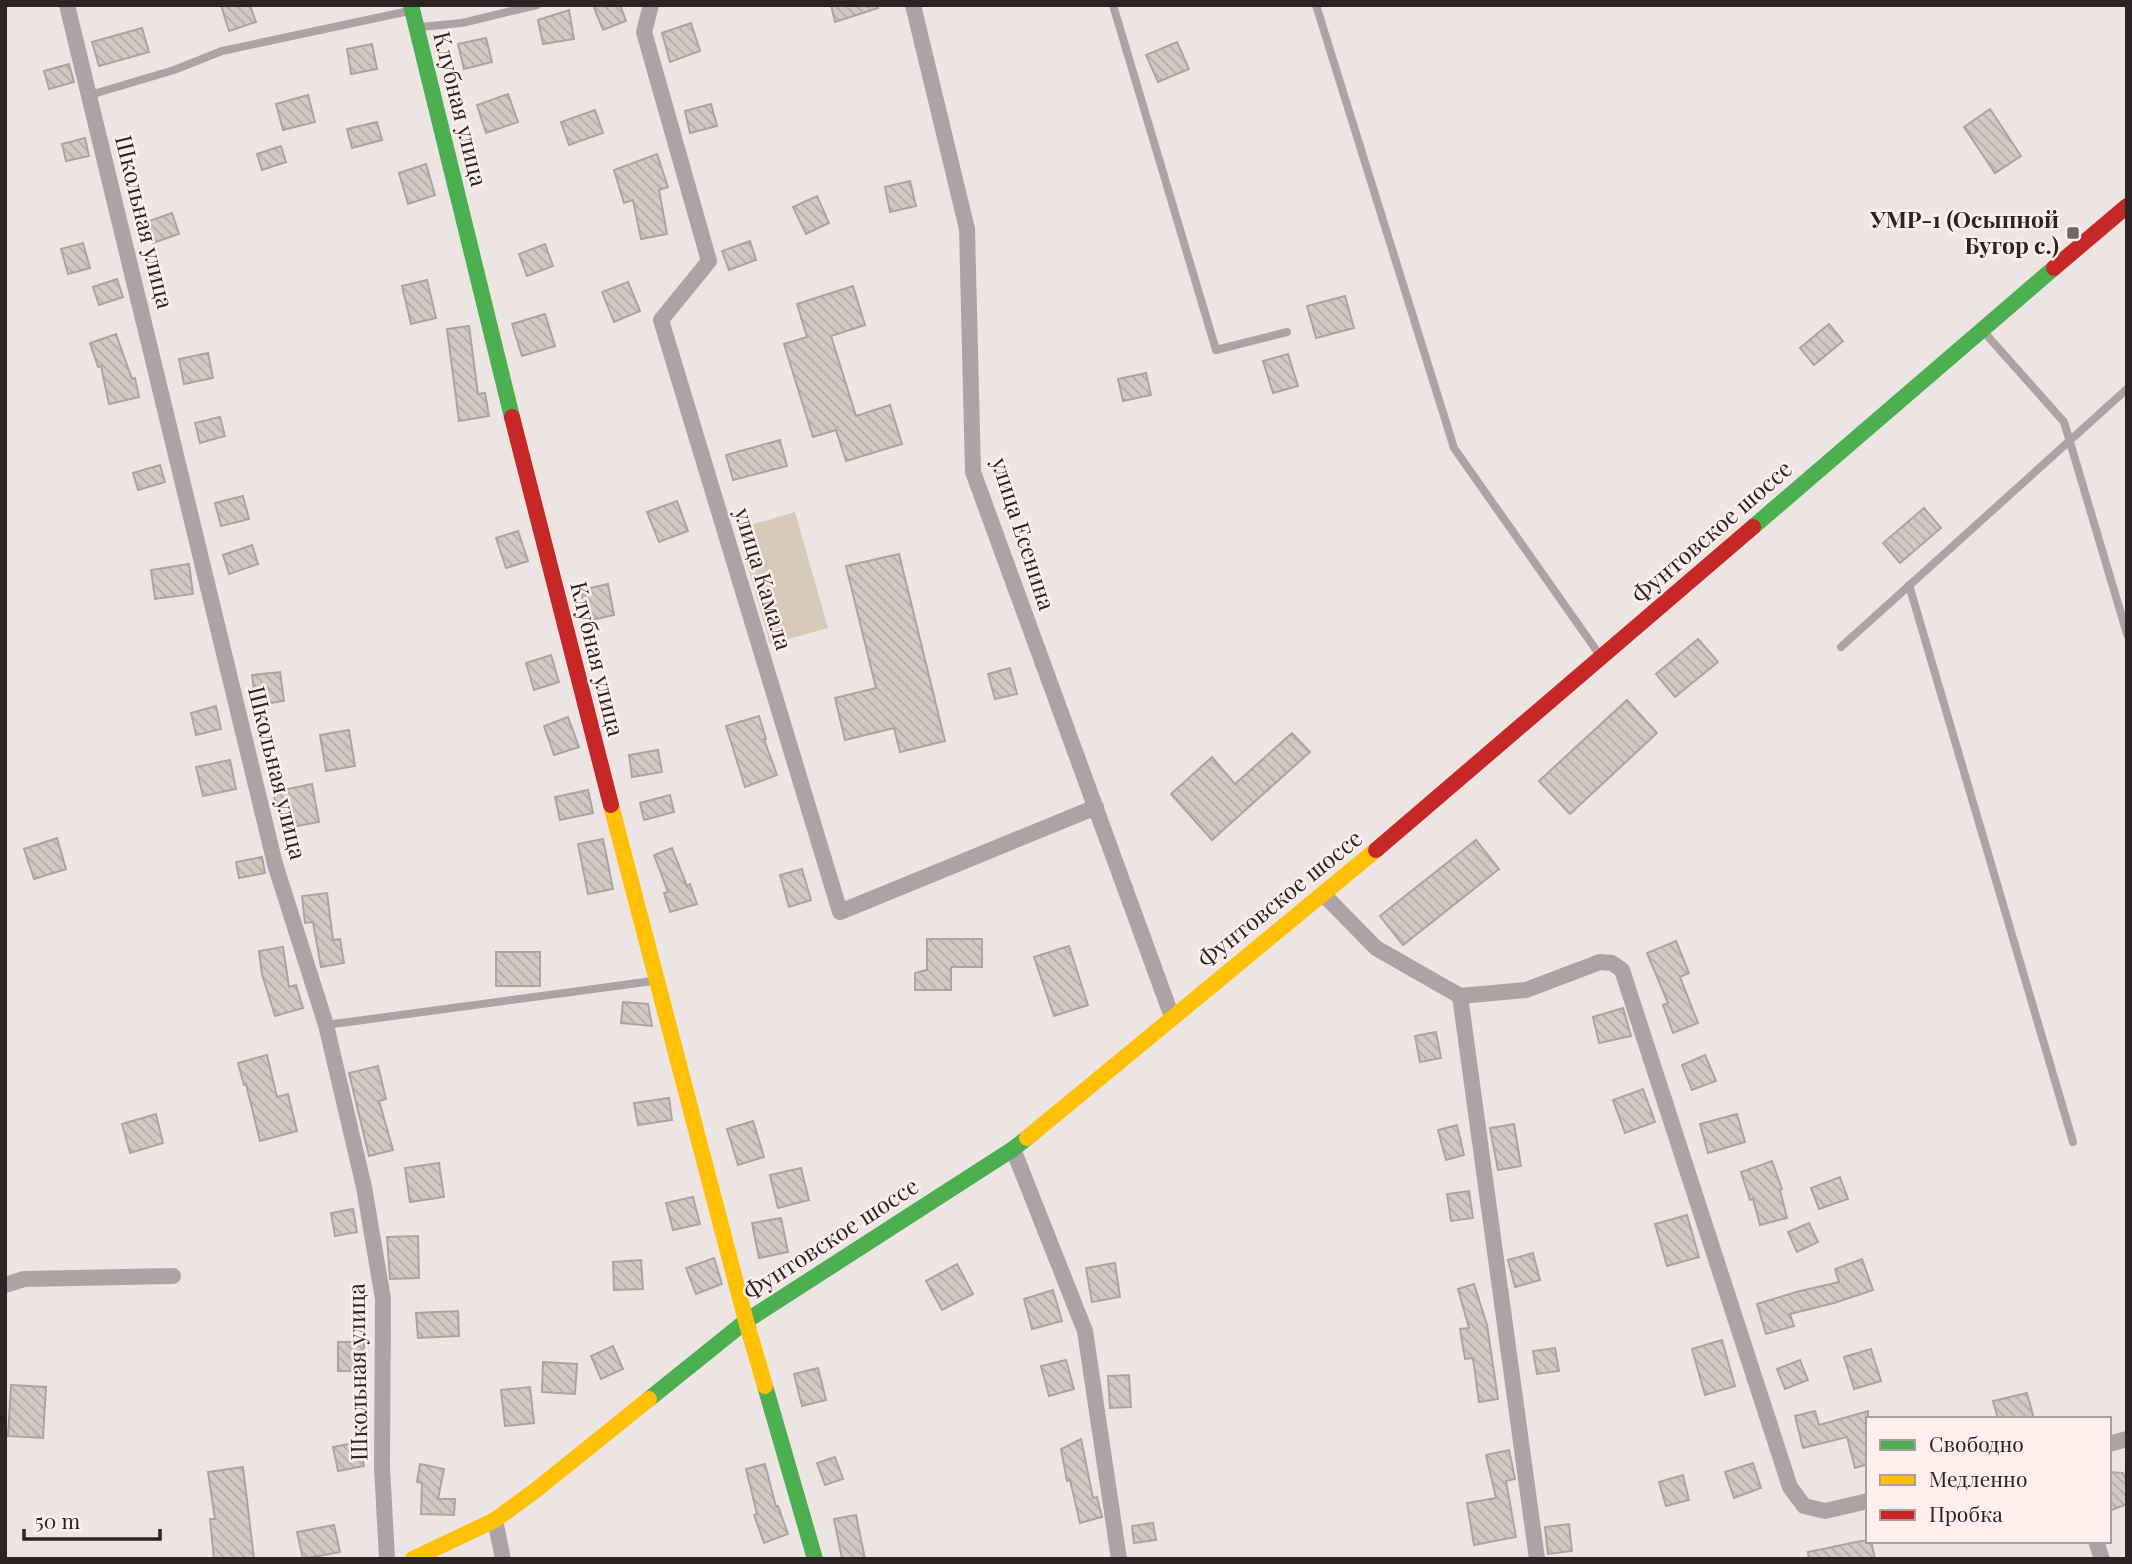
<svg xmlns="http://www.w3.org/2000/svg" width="2132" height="1564" font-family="'Playfair Display',serif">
<defs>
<pattern id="building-back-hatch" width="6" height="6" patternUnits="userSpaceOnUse" patternTransform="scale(1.75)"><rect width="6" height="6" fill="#d3c8c3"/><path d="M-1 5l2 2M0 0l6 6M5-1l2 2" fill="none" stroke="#b5aca7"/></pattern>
</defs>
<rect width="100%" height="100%" fill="#ede5e4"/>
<!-- garden -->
<path fill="#d4cab7" d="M 795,512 L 828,628 L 770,644 L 737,529 Z"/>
<!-- building -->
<path fill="url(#building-back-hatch)" stroke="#aaa5a3" stroke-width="2" d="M 221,5 L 250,5 L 256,22 L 229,31 Z
M 593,5 L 620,5 L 626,21 L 603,30 Z
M 831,5 L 878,5 L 878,8 L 835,22 Z
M 569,10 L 574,39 L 543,44 L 538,20 Z
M 691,23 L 700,51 L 670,62 L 662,33 Z
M 142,28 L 149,52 L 99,66 L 92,42 Z
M 486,38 L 492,62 L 464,69 L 458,44 Z
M 1177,42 L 1189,69 L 1158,82 L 1146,55 Z
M 372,44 L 377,69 L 351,74 L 347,49 Z
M 69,64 L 74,82 L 49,89 L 44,71 Z
M 508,94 L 518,122 L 486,133 L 477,105 Z
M 308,95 L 315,122 L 283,130 L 276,104 Z
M 711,104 L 717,126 L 690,133 L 685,111 Z
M 1990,109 L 2021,156 L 1995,173 L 1964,127 Z
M 595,110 L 603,133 L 569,145 L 561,122 Z
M 377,122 L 382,140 L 352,148 L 347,129 Z
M 85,138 L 89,156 L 66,161 L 62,144 Z
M 281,146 L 286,162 L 262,170 L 257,154 Z
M 657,154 L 668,187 L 659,190 L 667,234 L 641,239 L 633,200 L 624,203 L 614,170 Z
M 426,164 L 435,195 L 408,204 L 399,173 Z
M 910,181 L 916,206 L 890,212 L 885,187 Z
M 817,196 L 829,223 L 806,234 L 793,207 Z
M 172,213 L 179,234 L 153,243 L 146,222 Z
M 750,241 L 756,260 L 729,270 L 722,251 Z
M 83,243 L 90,268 L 68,274 L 61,249 Z
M 545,244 L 553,266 L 527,276 L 519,254 Z
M 117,279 L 123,297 L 99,305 L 93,287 Z
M 427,280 L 436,318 L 411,324 L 402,286 Z
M 628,282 L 640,311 L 614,322 L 602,292 Z
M 853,286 L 865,325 L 831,336 L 856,416 L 890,405 L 902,444 L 846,461 L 836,430 L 813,437 L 784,344 L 807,337 L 797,304 Z
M 1345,296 L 1354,328 L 1316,338 L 1307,306 Z
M 545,314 L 555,346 L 522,356 L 512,324 Z
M 1829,324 L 1843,341 L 1814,365 L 1800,348 Z
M 469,326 L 478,394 L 485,393 L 489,416 L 459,421 L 447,329 Z
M 116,334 L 132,379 L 135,378 L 139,397 L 109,404 L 101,366 L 98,367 L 90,343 Z
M 208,353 L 213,378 L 184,384 L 179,359 Z
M 1288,354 L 1298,386 L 1273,393 L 1263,361 Z
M 1146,373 L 1151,395 L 1123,401 L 1118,379 Z
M 220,417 L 225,436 L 200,443 L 195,423 Z
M 780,440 L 787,466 L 733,480 L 726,455 Z
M 160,465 L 165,482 L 138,490 L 133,473 Z
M 243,496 L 249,519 L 221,526 L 215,503 Z
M 677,501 L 688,531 L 659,542 L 647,512 Z
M 1924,508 L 1941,528 L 1900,563 L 1883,543 Z
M 518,531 L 528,561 L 506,568 L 496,538 Z
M 252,545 L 258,564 L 229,574 L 223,555 Z
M 899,554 L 945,741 L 900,752 L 894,728 L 845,740 L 835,698 L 876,688 L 846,566 Z
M 189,564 L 193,594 L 155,599 L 151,570 Z
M 608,584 L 614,615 L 587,621 L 581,590 Z
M 1698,639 L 1718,662 L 1675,697 L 1656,674 Z
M 551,655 L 559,682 L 534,690 L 526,663 Z
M 1010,668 L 1017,694 L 995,699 L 988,674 Z
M 280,672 L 284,701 L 256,705 L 252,675 Z
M 1627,700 L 1657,733 L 1570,814 L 1539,781 Z
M 216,706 L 221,729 L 196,735 L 191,713 Z
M 759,716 L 766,739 L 764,739 L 777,775 L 745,787 L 726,726 Z
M 568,717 L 579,747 L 554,755 L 544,726 Z
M 349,730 L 355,766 L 326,771 L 320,735 Z
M 1292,733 L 1310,752 L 1212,840 L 1171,794 L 1212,757 L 1235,784 Z
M 658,750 L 662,772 L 632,777 L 629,755 Z
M 230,760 L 236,789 L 203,796 L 196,767 Z
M 312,784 L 319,822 L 281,829 L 273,792 Z
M 588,790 L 593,813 L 560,820 L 555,797 Z
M 670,795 L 674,812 L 644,820 L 640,803 Z
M 57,838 L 66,869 L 34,879 L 24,849 Z
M 603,839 L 613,889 L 588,894 L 578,844 Z
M 1476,840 L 1499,869 L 1403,945 L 1380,916 Z
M 672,848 L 687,886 L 690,884 L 697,904 L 670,912 L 664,893 L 668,892 L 654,855 Z
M 262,857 L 265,873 L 239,878 L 236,862 Z
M 802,869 L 811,900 L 789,907 L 780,875 Z
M 327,893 L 333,940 L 340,939 L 344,963 L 321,967 L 313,922 L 305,923 L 302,896 Z
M 927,939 L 982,939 L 982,967 L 951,967 L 951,990 L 915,990 L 915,973 L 927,970 Z
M 1676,941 L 1689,973 L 1680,977 L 1698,1023 L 1673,1033 L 1663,1005 L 1668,1003 L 1647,953 Z
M 1069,946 L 1088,1005 L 1054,1016 L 1034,957 Z
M 283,947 L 289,987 L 296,985 L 303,1008 L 275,1016 L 262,974 L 259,951 Z
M 496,952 L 540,952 L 540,986 L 496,986 Z
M 623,1002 L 648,1004 L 652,1026 L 621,1023 Z
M 1623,1008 L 1631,1036 L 1599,1043 L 1593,1017 Z
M 1436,1032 L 1441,1058 L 1420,1062 L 1415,1036 Z
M 267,1055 L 277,1097 L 288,1094 L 297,1131 L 260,1141 L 246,1084 L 244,1085 L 238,1063 Z
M 1705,1055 L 1716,1081 L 1692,1090 L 1682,1065 Z
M 378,1066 L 386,1099 L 379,1101 L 393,1150 L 369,1156 L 349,1073 Z
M 1643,1089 L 1655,1122 L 1625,1133 L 1613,1100 Z
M 669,1098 L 672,1120 L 638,1125 L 634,1103 Z
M 156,1114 L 163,1143 L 130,1153 L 122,1124 Z
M 1737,1114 L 1745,1142 L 1708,1153 L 1700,1124 Z
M 753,1121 L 764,1157 L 738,1165 L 727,1129 Z
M 1514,1124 L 1521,1166 L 1498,1170 L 1490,1128 Z
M 1457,1125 L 1464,1155 L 1446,1160 L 1438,1130 Z
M 1772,1161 L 1782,1189 L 1780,1190 L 1787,1218 L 1760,1225 L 1753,1199 L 1750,1200 L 1741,1172 Z
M 439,1163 L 444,1197 L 410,1202 L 405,1168 Z
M 801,1168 L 809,1200 L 778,1208 L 770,1175 Z
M 1840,1177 L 1848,1199 L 1819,1209 L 1811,1188 Z
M 1469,1191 L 1473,1218 L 1451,1221 L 1447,1194 Z
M 693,1197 L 700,1224 L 673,1230 L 666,1203 Z
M 353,1209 L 357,1232 L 335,1236 L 331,1213 Z
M 1687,1215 L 1699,1257 L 1667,1266 L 1655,1224 Z
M 781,1218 L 788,1252 L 759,1258 L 752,1223 Z
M 1809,1223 L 1818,1242 L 1797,1252 L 1788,1232 Z
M 418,1236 L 419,1278 L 390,1279 L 387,1237 Z
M 1533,1253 L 1540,1280 L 1515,1287 L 1508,1260 Z
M 714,1258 L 722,1284 L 696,1294 L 686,1268 Z
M 1862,1259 L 1873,1290 L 1834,1303 L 1790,1314 L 1794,1326 L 1766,1334 L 1757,1304 L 1796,1292 L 1839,1282 L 1835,1269 Z
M 641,1260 L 643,1289 L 614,1290 L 613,1262 Z
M 1115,1263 L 1120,1297 L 1092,1302 L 1086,1268 Z
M 957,1264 L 973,1294 L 942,1310 L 926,1281 Z
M 1474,1284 L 1487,1325 L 1498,1399 L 1479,1402 L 1473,1358 L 1465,1359 L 1460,1329 L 1469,1328 L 1458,1289 Z
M 1053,1290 L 1062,1321 L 1032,1329 L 1024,1299 Z
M 458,1311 L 459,1336 L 418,1338 L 416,1313 Z
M 1722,1340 L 1735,1386 L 1705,1395 L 1692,1349 Z
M 338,1342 L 364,1342 L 364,1371 L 338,1371 Z
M 613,1346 L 623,1369 L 601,1379 L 591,1356 Z
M 1555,1348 L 1559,1371 L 1537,1374 L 1533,1351 Z
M 1871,1349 L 1881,1381 L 1854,1389 L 1844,1357 Z
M 1066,1360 L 1074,1389 L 1049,1396 L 1041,1366 Z
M 1800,1360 L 1808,1380 L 1785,1389 L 1777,1369 Z
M 543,1362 L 577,1364 L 575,1394 L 542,1392 Z
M 818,1368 L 826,1400 L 802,1406 L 794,1374 Z
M 1129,1375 L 1131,1407 L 1110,1408 L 1108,1376 Z
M 11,1385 L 46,1387 L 43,1438 L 8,1436 Z
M 530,1387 L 534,1423 L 505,1426 L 501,1390 Z
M 2027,1393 L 2034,1419 L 1998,1419 L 1993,1401 Z
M 1815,1411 L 1819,1425 L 1868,1411 L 1868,1464 L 1855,1468 L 1847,1437 L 1803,1448 L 1795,1416 Z
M 1081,1439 L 1093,1498 L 1097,1497 L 1102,1517 L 1080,1523 L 1070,1480 L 1067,1481 L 1061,1449 Z
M 359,1442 L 364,1466 L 338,1471 L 333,1447 Z
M 1509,1450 L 1515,1479 L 1506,1481 L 1516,1537 L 1474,1545 L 1467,1503 L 1496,1498 L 1486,1455 Z
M 835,1457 L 843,1479 L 825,1485 L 817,1463 Z
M 1753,1463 L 1761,1488 L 1734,1498 L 1725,1472 Z
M 420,1464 L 444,1469 L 438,1499 L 455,1499 L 454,1515 L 421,1514 L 422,1483 L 417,1482 Z
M 765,1464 L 776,1507 L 778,1506 L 788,1534 L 764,1543 L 754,1515 L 757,1514 L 746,1469 Z
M 243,1467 L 254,1559 L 214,1559 L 210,1519 L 215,1519 L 208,1472 Z
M 2109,1472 L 2123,1473 L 2127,1483 L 2127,1504 L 2109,1511 Z
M 1683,1475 L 1689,1500 L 1666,1506 L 1659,1482 Z
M 856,1515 L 865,1559 L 842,1559 L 834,1519 Z
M 1153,1523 L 1156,1540 L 1134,1543 L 1132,1526 Z
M 1569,1524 L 1572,1551 L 1548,1554 L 1545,1527 Z
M 334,1525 L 340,1552 L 303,1559 L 297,1532 Z
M 1861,1541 L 1871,1541 L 1875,1559 L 1809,1559 L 1808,1552 Z"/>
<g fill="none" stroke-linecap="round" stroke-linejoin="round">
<!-- lane -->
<path stroke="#aea2a6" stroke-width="8" d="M 1113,5 L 1216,350 L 1287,332
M 1316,5 L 1454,448 L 1599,654
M 420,27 L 462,23 L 537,5
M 90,95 L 174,70 L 222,51 L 409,11
M 1984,332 L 2064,422 L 2127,634
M 1909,585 L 2073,1142
M 1841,647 L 2127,389
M 326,1025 L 653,981"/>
<!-- street -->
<path stroke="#aea2a6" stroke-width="16" d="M 67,5 L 275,864 L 326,1025 L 364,1187 L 383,1299 L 382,1467 L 387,1559
M 651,5 L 644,32 L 709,261 L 661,320 L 840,912 L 1096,807
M 913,5 L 967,229 L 973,472 L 1172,1017
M 1324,895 L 1376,948 L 1460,996 L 1537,1559
M 1460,996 L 1526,990 L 1600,962 L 1612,963 L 1622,970 L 1790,1487 L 1804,1506 L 1825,1511 L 1868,1501
M 1013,1149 L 1085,1331 L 1119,1559
M 5,1285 L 24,1279 L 173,1276
M 2109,1444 L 2127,1439
M 495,1520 L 503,1559
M 2096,1541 L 2102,1559"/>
<!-- fast -->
<path stroke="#4caf50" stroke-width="16" d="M 411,5 L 512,417
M 1753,527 L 2054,268
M 765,1386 L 815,1559
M 649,1399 L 746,1321 L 1013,1149 L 1027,1138"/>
<!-- slow -->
<path stroke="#ffc107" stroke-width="16" d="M 611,805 L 746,1321 L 765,1386
M 1027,1138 L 1376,850
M 413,1559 L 495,1520 L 536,1490 L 649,1399"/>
<!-- jam -->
<path stroke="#c62828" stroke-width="16" d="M 2054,268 L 2127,206
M 512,417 L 611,805
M 1376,850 L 1753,527"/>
</g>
<!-- markers -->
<rect fill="#6e6867" stroke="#feefed" stroke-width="2.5" x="2066" y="226" width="14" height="14" rx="3.5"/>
<g text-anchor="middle" stroke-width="5" stroke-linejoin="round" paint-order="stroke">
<!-- street labels -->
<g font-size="23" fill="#2a2424" stroke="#feefed">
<text transform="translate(460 109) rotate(76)" y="8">Клубная улица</text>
<text transform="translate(144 222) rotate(76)" y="8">Школьная улица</text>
<text transform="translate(1712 532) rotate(-41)" y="8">Фунтовское шоссе</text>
<text transform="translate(1023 534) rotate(72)" y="8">улица Есенина</text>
<text transform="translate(763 579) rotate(73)" y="8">улица Камала</text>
<text transform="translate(597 659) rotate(76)" y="8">Клубная улица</text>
<text transform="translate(277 773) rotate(76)" y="8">Школьная улица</text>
<text transform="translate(1280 899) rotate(-39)" y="8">Фунтовское шоссе</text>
<text transform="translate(831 1239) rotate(-33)" y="8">Фунтовское шоссе</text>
<text transform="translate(358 1372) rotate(-91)" y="8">Школьная улица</text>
</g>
<!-- poi labels -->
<g font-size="23" font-weight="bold" fill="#2a2424" stroke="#feefed" text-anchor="end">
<text x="2059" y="228">УМР-1 (Осыпной<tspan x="2059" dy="26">Бугор с.)</tspan></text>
</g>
</g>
<!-- border -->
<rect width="2132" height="1564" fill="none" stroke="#2a2424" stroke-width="14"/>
<!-- legend -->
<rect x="1866" y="1417" width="245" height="126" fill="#feefed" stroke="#a99e9d" stroke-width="2"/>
<rect x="1880" y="1440" width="35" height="10" fill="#4caf50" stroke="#a99e9d" stroke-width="2"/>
<text x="1929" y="1452" font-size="21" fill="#2a2424">Свободно</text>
<rect x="1880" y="1475" width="35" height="10" fill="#ffc107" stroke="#a99e9d" stroke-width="2"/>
<text x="1929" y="1487" font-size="21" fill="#2a2424">Медленно</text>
<rect x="1880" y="1510" width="35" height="10" fill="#c62828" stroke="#a99e9d" stroke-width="2"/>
<text x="1929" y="1522" font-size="21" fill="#2a2424">Пробка</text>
<!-- scale -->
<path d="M24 1529v10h136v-10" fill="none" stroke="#2a2424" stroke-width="3.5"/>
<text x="35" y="1529" font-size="21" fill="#2a2424" stroke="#feefed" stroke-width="5" paint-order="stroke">50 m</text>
</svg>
